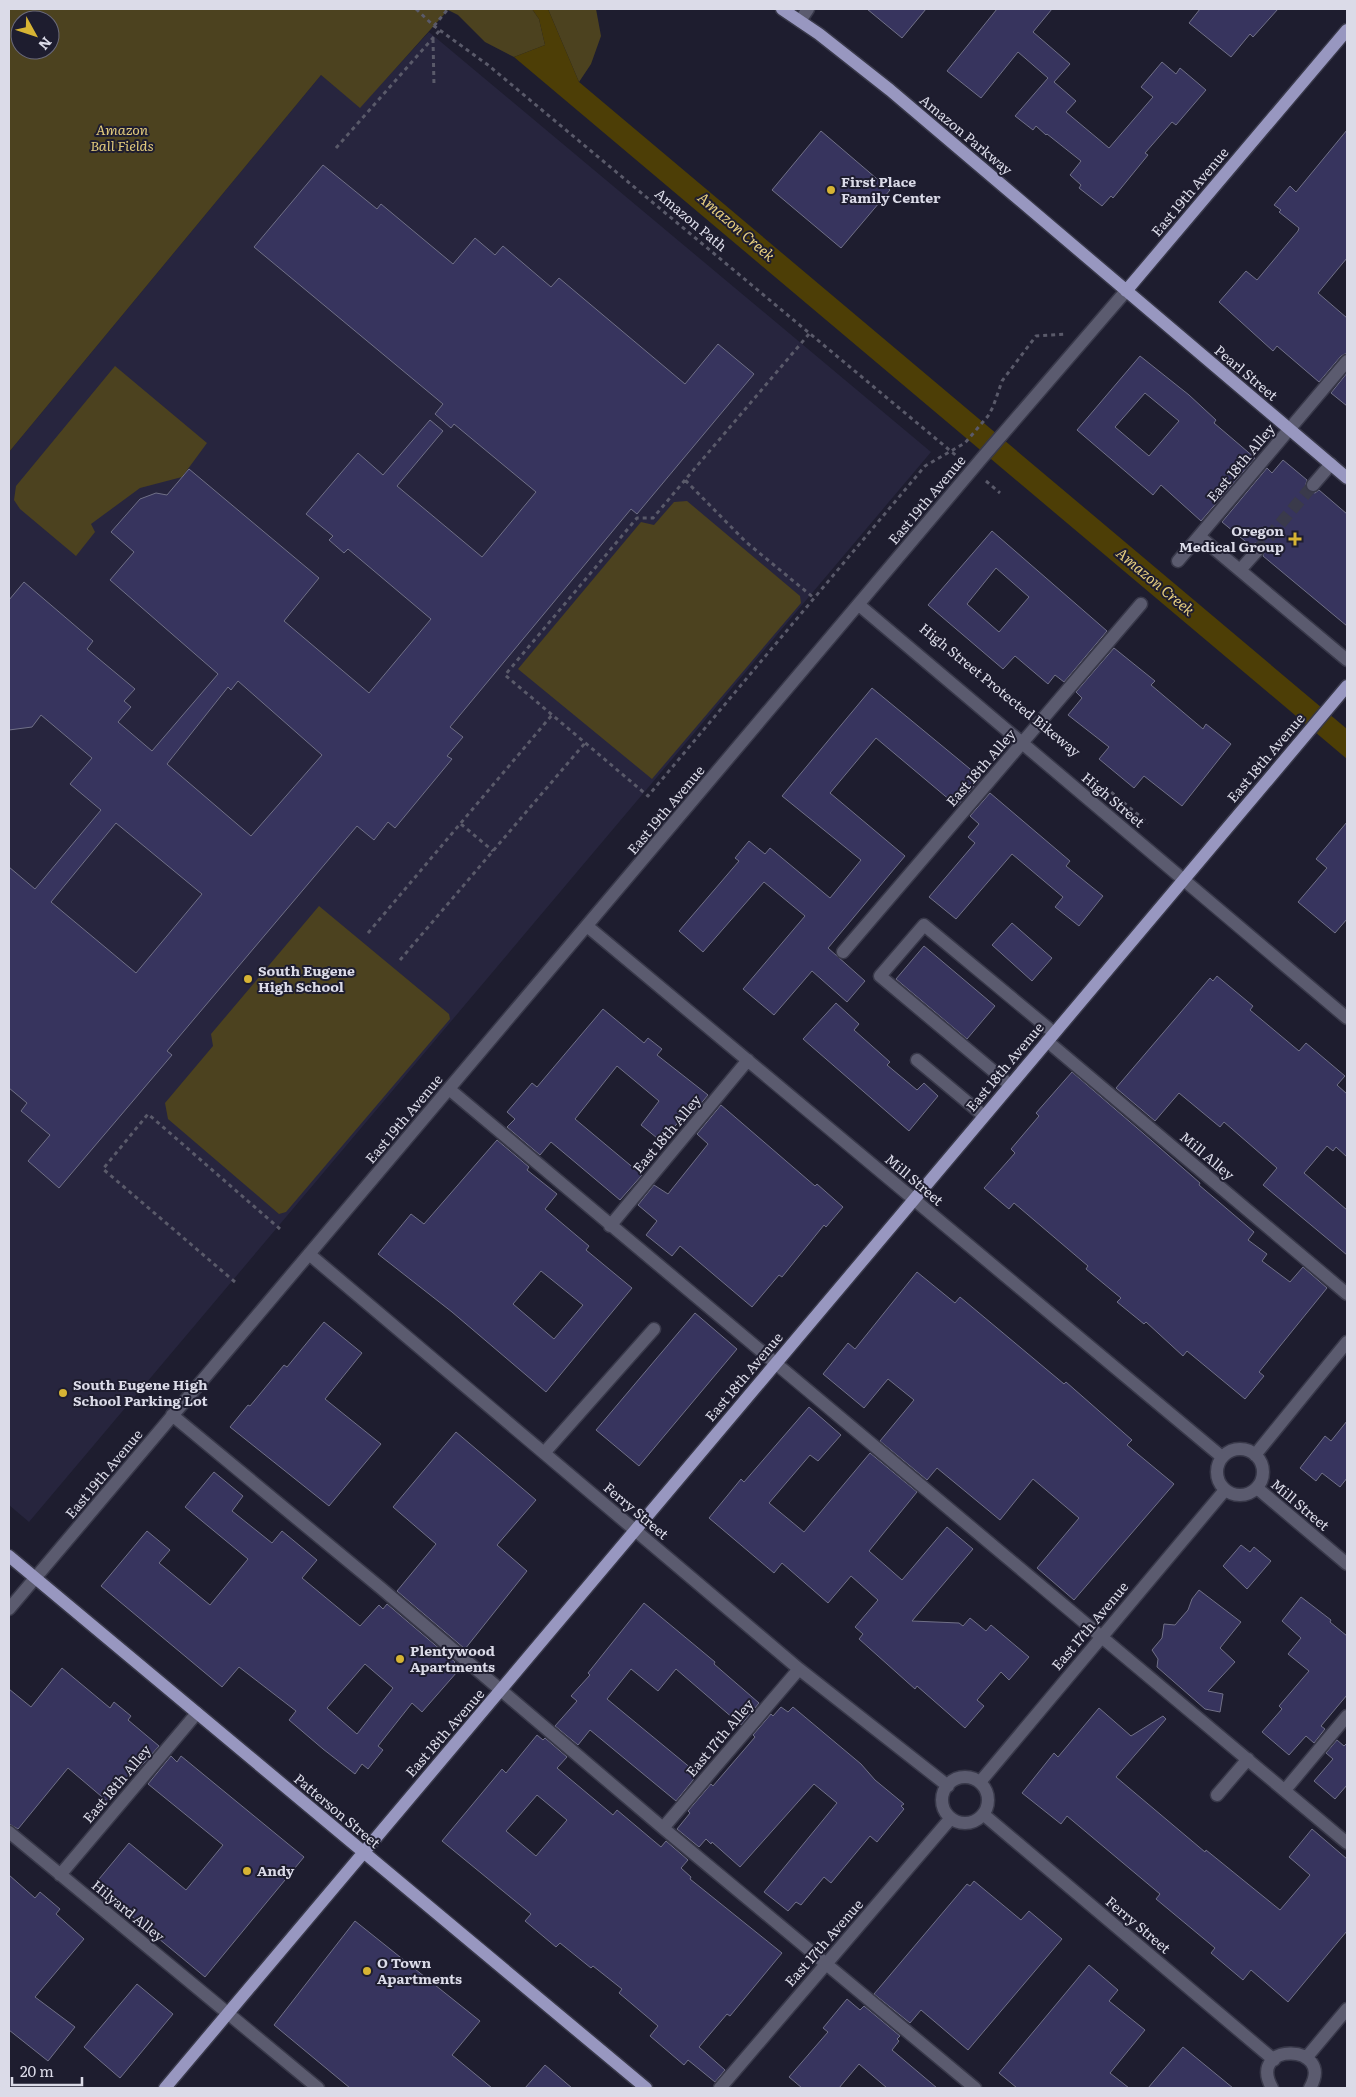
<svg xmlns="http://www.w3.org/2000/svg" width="1356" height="2097" font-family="Literata,serif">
<rect width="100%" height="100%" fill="#1e1d2f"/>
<!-- built -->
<path fill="#27253e" d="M 429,32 L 931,452 L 29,1522 L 9,1505 L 9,452 L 321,75 L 360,107 Z"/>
<!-- green -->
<path fill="#4c421f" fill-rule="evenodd" d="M 9,9 L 532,9 L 539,19 L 545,45 L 514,57 L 485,42 L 458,15 L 448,10 L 360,108 L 321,75 L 9,452 ZM 20,20 L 50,20 L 50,50 L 20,50 Z
M 548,9 L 596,9 L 601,36 L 591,64 L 579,82 Z
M 115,366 L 207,443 L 182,477 L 140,488 L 91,524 L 95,532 L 76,556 L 20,509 L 14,500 L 16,486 Z
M 687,501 L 800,596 L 801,603 L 652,779 L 518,669 L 641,522 L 654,525 L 674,502 Z
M 319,906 L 449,1014 L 450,1019 L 286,1212 L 279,1214 L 168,1119 L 165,1103 L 213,1046 L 211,1034 Z"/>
<!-- water -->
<path fill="#4d3e06" d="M 532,9 L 548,9 L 579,82 L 1347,729 L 1347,759 L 514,57 L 545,45 L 539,19 Z"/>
<!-- building -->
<path fill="#37345e" stroke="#707087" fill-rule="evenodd" d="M 867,9 L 926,9 L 902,38 Z
M 997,9 L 1052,9 L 1033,32 L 1070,64 L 1054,82 L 1076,101 L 1066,112 L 1109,148 L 1153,97 L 1141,87 L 1162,62 L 1176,74 L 1180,68 L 1206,90 L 1176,125 L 1172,122 L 1145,153 L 1148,155 L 1113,198 L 1111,196 L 1102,206 L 1079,188 L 1081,185 L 1070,175 L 1081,161 L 1047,134 L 1046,135 L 1036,126 L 1033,130 L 1015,116 L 1048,78 L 1018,52 L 981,98 L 947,71 Z
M 1200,9 L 1278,9 L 1253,37 L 1250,34 L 1231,57 L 1189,23 Z
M 1347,130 L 1347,258 L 1318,293 L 1347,318 L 1347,353 L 1341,356 L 1319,382 L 1277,346 L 1273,351 L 1219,302 L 1246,271 L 1257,280 L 1298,231 L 1299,228 L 1279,212 L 1281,210 L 1274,205 L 1290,186 L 1296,192 Z
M 821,131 L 890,190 L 841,248 L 772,190 Z
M 323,165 L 377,209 L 381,204 L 453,264 L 475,238 L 495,255 L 503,246 L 551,287 L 559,278 L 685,384 L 718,344 L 754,374 L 637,514 L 631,509 L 450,727 L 463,737 L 447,756 L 452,759 L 395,828 L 388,822 L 374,840 L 357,826 L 167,1051 L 172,1055 L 59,1188 L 28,1161 L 50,1135 L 21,1111 L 27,1103 L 9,1088 L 9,867 L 35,889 L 101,810 L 70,784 L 92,758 L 41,715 L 32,727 L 9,730 L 9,600 L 24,582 L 93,641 L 87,649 L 135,689 L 124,701 L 131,707 L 118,722 L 152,751 L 218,674 L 110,580 L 134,552 L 111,532 L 140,499 L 156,493 L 167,495 L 189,469 L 319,578 L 284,621 L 369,693 L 431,619 L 348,549 L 344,553 L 329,540 L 333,536 L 306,514 L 358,453 L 383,475 L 430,420 L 443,431 L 397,486 L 482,557 L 536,492 L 454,424 L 451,428 L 435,414 L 443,404 L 254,247 ZM 238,681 L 322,755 L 251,836 L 167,764 L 228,687 L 231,690 ZM 116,823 L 202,894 L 136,973 L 51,902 Z
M 1140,356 L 1189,395 L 1216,420 L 1214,423 L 1255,458 L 1201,521 L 1161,485 L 1153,495 L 1077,430 ZM 1145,393 L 1179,421 L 1149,456 L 1115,427 Z
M 1347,373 L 1347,406 L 1331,393 Z
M 1283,460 L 1307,480 L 1305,487 L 1308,491 L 1315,493 L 1319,490 L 1347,514 L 1347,626 L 1263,556 L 1265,549 L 1262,545 L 1255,543 L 1251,546 L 1222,522 L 1267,468 L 1272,473 Z
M 992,531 L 1107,631 L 1064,682 L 1055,675 L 1048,684 L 1015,656 L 1003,669 L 928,605 ZM 996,568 L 1029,597 L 999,632 L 967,604 Z
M 1114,648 L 1155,681 L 1151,685 L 1203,729 L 1206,724 L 1231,744 L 1182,806 L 1144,776 L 1134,788 L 1099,759 L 1109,747 L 1068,715 L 1082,698 L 1076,692 Z
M 872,688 L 981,778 L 957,806 L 876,738 L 830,793 L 905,856 L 828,948 L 865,981 L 847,1002 L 812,971 L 774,1015 L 743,989 L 805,916 L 764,882 L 703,952 L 679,931 L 739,861 L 735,858 L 749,841 L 765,854 L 770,848 L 830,898 L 861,860 L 782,796 Z
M 990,793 L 1070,861 L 1066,866 L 1103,896 L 1079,926 L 1055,907 L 1063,897 L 1012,854 L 956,919 L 929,897 L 975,843 L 968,837 L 979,824 L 970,816 Z
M 1347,822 L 1347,919 L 1335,933 L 1298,902 L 1327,868 L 1316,859 Z
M 1012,923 L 1052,958 L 1032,981 L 992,945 Z
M 924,946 L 995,1006 L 967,1039 L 896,979 Z
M 1217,976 L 1253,1006 L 1250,1010 L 1299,1051 L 1306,1043 L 1345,1076 L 1337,1085 L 1347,1094 L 1347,1157 L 1336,1147 L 1333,1151 L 1327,1146 L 1304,1173 L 1347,1210 L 1347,1255 L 1263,1185 L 1277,1168 L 1224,1122 L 1220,1127 L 1179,1093 L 1155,1121 L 1116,1088 L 1210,978 L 1213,981 Z
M 836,1003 L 859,1024 L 854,1030 L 890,1062 L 887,1065 L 917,1090 L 924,1083 L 938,1096 L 909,1131 L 803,1039 Z
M 603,1009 L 644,1043 L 648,1038 L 662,1049 L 657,1055 L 708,1095 L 684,1124 L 680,1120 L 662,1142 L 641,1125 L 659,1101 L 617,1066 L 575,1119 L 642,1175 L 620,1200 L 551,1142 L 540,1155 L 507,1127 L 515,1119 L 507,1112 L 532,1083 L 537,1087 Z
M 1072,1072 L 1144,1134 L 1200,1183 L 1199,1185 L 1254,1232 L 1248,1240 L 1267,1254 L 1262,1261 L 1290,1282 L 1303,1267 L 1327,1288 L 1259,1372 L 1264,1376 L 1245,1399 L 1187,1351 L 1183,1356 L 1146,1322 L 1144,1324 L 1117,1302 L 1121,1298 L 1086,1269 L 1088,1266 L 1014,1203 L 1009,1209 L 984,1188 L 1015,1153 L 1011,1149 L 1039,1116 L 1036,1113 Z
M 721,1105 L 815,1186 L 817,1184 L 843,1207 L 826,1227 L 824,1225 L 782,1277 L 779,1275 L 752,1307 L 680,1246 L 672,1256 L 646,1235 L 657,1221 L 638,1205 L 654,1185 L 668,1194 L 708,1144 L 697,1134 Z
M 497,1140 L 529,1167 L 527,1170 L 557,1194 L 545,1209 L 589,1246 L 586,1250 L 632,1288 L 546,1392 L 452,1312 L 378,1254 L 411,1214 L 424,1224 ZM 541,1271 L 583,1305 L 554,1339 L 513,1304 Z
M 917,1272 L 955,1303 L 960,1297 L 1064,1384 L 1066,1382 L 1132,1440 L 1127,1445 L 1174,1484 L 1074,1600 L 1037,1568 L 1079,1518 L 1033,1479 L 1000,1520 L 937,1468 L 927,1480 L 880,1441 L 914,1400 L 888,1379 L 864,1408 L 823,1374 L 848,1343 L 855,1349 Z
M 695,1313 L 737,1349 L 639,1466 L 596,1430 Z
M 324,1322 L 362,1353 L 325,1399 L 381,1444 L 329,1506 L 230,1427 L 248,1405 L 250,1406 L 284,1365 L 287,1367 Z
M 809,1407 L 841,1435 L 818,1461 L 810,1455 L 769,1503 L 804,1532 L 870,1453 L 917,1492 L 869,1551 L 902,1580 L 947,1527 L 973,1549 L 912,1621 L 959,1623 L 963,1626 L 970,1618 L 986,1631 L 991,1625 L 1029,1657 L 1009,1680 L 1001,1672 L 977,1700 L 984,1706 L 965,1728 L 917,1686 L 915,1689 L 859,1639 L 863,1634 L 855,1627 L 878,1600 L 851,1576 L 828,1603 L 782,1563 L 774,1573 L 709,1518 L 741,1479 L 744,1482 Z
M 1347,1421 L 1347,1478 L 1340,1487 L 1322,1473 L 1316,1481 L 1300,1468 L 1325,1436 L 1331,1441 Z
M 456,1432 L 536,1500 L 497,1545 L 527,1571 L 465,1649 L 397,1591 L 436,1544 L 393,1507 Z
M 214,1472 L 243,1496 L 232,1511 L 272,1543 L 282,1531 L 317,1560 L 302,1578 L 360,1626 L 379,1605 L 383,1609 L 387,1604 L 455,1662 L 451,1667 L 457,1672 L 422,1712 L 412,1703 L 378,1746 L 383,1750 L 368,1769 L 362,1764 L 355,1774 L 323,1749 L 289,1720 L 296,1711 L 239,1667 L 222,1687 L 101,1586 L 147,1531 L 170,1550 L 159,1563 L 210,1605 L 248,1559 L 185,1507 ZM 365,1664 L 393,1688 L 357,1734 L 327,1708 Z
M 1241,1545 L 1250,1552 L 1254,1547 L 1271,1561 L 1247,1589 L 1223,1566 Z
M 1199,1590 L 1241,1622 L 1220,1648 L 1235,1662 L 1208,1691 L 1223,1694 L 1220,1712 L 1205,1709 L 1157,1667 L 1158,1659 L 1152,1650 L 1162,1638 L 1164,1624 L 1175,1625 L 1188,1610 L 1192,1599 Z
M 1301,1597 L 1331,1620 L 1330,1622 L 1347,1636 L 1347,1695 L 1321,1726 L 1325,1729 L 1314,1743 L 1306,1736 L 1289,1755 L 1262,1732 L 1282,1709 L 1279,1706 L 1309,1671 L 1288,1654 L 1301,1638 L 1282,1621 Z
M 644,1603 L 715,1662 L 714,1664 L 759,1703 L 741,1725 L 676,1669 L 658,1691 L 631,1669 L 607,1699 L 698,1774 L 676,1801 L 590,1730 L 578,1745 L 555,1726 L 577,1701 L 571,1696 L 590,1675 L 588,1673 Z
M 62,1668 L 110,1708 L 114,1702 L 131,1716 L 128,1720 L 159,1746 L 135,1773 L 133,1772 L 108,1802 L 68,1768 L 18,1829 L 9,1824 L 9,1689 L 31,1707 Z
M 781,1707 L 788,1712 L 793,1707 L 861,1764 L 875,1780 L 904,1804 L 901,1806 L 904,1809 L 877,1842 L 870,1836 L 831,1883 L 824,1877 L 801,1905 L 796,1902 L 788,1911 L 764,1892 L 837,1803 L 814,1784 L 740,1867 L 712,1842 L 711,1844 L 706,1839 L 699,1847 L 677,1829 L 690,1813 L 688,1811 L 711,1784 L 713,1786 L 755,1737 L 753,1735 L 771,1714 L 773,1716 Z
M 1099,1708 L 1131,1736 L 1163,1716 L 1166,1719 L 1116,1777 L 1205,1852 L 1206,1850 L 1280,1910 L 1310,1875 L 1289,1857 L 1312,1829 L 1347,1859 L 1347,1931 L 1288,2002 L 1251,1970 L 1243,1980 L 1211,1953 L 1215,1948 L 1156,1899 L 1160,1894 L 1067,1816 L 1061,1824 L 1022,1793 L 1054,1753 L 1058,1757 Z
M 537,1735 L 543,1740 L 545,1738 L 567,1757 L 557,1768 L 613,1815 L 617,1810 L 661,1847 L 666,1841 L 688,1860 L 681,1868 L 691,1877 L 690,1879 L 782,1953 L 730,2016 L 727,2014 L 699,2047 L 725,2070 L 715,2082 L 688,2060 L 684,2065 L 650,2036 L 658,2026 L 619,1993 L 622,1989 L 593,1966 L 591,1968 L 560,1943 L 556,1947 L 525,1921 L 531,1914 L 442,1841 L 502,1769 L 506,1773 ZM 537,1795 L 567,1820 L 536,1856 L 506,1831 Z
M 1337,1740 L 1344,1746 L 1347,1743 L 1347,1785 L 1335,1799 L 1314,1781 L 1333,1759 L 1326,1753 Z
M 171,1756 L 177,1762 L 181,1756 L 304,1857 L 205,1977 L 94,1885 L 129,1843 L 186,1890 L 223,1845 L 148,1784 Z
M 9,1875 L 35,1898 L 40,1892 L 60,1909 L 56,1914 L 84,1939 L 35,1997 L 75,2027 L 48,2061 L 9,2030 Z
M 974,1881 L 1021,1920 L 1029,1911 L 1062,1939 L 968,2050 L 921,2010 L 910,2023 L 874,1994 L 967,1884 L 970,1886 Z
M 355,1921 L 480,2021 L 452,2055 L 492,2088 L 350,2088 L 274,2025 Z
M 1089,1965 L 1118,1990 L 1109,2001 L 1145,2030 L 1110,2073 L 1129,2088 L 1017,2088 L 999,2073 Z
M 137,1984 L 173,2014 L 120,2078 L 84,2047 Z
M 847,1999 L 860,2010 L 864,2006 L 900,2036 L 897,2039 L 899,2041 L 892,2050 L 937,2088 L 887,2088 L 859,2064 L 839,2088 L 802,2088 L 789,2077 L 828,2032 L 823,2028 Z
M 1183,2047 L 1233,2088 L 1148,2088 Z
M 545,2065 L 572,2088 L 525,2088 Z"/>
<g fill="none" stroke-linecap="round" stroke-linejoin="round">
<!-- minor-tunnel -->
<path stroke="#3a3a4b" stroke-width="12" stroke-dasharray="12 6" stroke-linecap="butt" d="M 1257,551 L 1313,485"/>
<!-- minor casing -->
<g stroke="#383849" stroke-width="15">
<path id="minor" d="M 800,21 L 808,9
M 1313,485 L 1331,464
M 1199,536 L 1347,660
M 1178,561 L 1347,361
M 1240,570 L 1257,551
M 859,605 L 1347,1018
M 587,926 L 1222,1457
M 843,952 L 1141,604
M 1047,1041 L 1347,1294
M 917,1060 L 984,1116
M 1010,1085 L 880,976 L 924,925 L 1054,1033
M 449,1089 L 1347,1843
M 610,1226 L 748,1060
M 309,1254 L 799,1669 L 948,1786
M 172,1415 L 382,1589 L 663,1828 L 975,2088
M1217 1472a23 23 0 1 1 46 0a23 23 0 1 1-46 0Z
M 544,1453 L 654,1329
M 1255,1455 L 1347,1342
M 1257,1488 L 1347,1564
M 9,1609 L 982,458 L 1126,291
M942 1800a23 23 0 1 1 46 0a23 23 0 1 1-46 0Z
M 980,1782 L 1225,1490
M 1285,1790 L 1347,1716
M 1217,1795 L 1248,1759
M 983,1814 L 1274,2060
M 663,1828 L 799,1669
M 9,1832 L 318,2088
M 60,1875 L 197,1713
M 1306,2058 L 1347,2009
M 720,2088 L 951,1818
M 1272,2088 C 1246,2041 1336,2043 1310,2088"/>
</g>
<!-- major casing -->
<g stroke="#383849" stroke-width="15">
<path id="major" d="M 782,9 L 819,34 L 890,90 L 1347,478
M 1126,291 L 1347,30
M 9,1556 L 646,2088
M 165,2088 L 1347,686"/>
</g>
<!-- path -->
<path stroke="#5a5a6a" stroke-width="3" stroke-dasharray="4 4" stroke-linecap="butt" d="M 416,9 L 434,26 L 488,65 L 959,458
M 434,26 L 448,9
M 433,39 L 434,86
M 336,148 L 440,30
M 809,334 L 685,480 L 746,542 L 814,598
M 685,480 L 653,518 L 637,518 L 505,675 L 648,796 L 925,466 L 965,443 L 988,416 L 993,407 L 1002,381 L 1036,336 L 1066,334
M 986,481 L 1000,493
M 1105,787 L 1148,823
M 461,824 L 493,851
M 368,933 L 552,715
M 400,960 L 585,743
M 235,1282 L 103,1169 L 148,1114 L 280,1229"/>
<!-- minor -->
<use href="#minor" stroke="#5b5b6f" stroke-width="12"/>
<!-- major -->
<use href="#major" stroke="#9897c0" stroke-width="12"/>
</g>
<!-- markers -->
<g fill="#d7b434" stroke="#1e1d2f" stroke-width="2">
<circle cx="831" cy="190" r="5"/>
<path d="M1292.5 531.5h5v5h5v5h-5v5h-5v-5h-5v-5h5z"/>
<circle cx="248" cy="979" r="5"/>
<circle cx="63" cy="1393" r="5"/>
<circle cx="400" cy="1659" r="5"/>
<circle cx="247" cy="1871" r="5"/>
<circle cx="367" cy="1971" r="5"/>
</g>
<g text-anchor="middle" stroke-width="4" stroke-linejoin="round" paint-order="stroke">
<!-- park labels -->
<g font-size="14" font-style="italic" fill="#e1c97b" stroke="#1e1d2f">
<text x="122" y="135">Amazon<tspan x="122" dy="16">Ball Fields</tspan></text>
</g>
<!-- street labels -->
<g font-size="14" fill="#dbdbe8" stroke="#1e1d2f">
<text transform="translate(966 135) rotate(40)" y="5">Amazon Parkway</text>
<text transform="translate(1190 192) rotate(-50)" y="5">East 19th Avenue</text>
<text transform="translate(691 220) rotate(40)" y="5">Amazon Path</text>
<text transform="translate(1246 373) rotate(40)" y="5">Pearl Street</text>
<text transform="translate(1241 463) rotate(-50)" y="5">East 18th Alley</text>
<text transform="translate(927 500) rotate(-50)" y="5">East 19th Avenue</text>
<text transform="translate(1000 690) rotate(39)" y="5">High Street Protected Bikeway</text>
<text transform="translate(1266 758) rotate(-50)" y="5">East 18th Avenue</text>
<text transform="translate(981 768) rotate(-49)" y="5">East 18th Alley</text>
<text transform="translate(1113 800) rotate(40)" y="5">High Street</text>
<text transform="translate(666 810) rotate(-50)" y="5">East 19th Avenue</text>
<text transform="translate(1005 1067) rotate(-50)" y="5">East 18th Avenue</text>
<text transform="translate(404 1119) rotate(-50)" y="5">East 19th Avenue</text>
<text transform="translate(667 1134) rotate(-50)" y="5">East 18th Alley</text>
<text transform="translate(1207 1156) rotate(40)" y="5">Mill Alley</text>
<text transform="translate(914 1180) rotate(40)" y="5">Mill Street</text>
<text transform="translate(744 1377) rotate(-50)" y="5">East 18th Avenue</text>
<text transform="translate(104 1474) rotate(-50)" y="5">East 19th Avenue</text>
<text transform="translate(1300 1505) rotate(40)" y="5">Mill Street</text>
<text transform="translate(636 1511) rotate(40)" y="5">Ferry Street</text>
<text transform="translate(1090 1626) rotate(-50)" y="5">East 17th Avenue</text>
<text transform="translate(445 1733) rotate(-49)" y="5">East 18th Avenue</text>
<text transform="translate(720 1738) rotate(-50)" y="5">East 17th Alley</text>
<text transform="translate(117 1784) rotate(-50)" y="5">East 18th Alley</text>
<text transform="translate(337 1811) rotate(40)" y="5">Patterson Street</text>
<text transform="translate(128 1911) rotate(39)" y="5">Hilyard Alley</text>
<text transform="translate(1138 1925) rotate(40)" y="5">Ferry Street</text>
<text transform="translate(824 1943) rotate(-49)" y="5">East 17th Avenue</text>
</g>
<!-- poi labels -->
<g font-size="14" font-weight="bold" fill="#dbdbe8" stroke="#1e1d2f" text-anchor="start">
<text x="841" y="187">First Place<tspan x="841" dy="16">Family Center</tspan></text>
<text x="1284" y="536" text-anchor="end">Oregon<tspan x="1284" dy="16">Medical Group</tspan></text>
<text x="258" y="976">South Eugene<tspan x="258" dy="16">High School</tspan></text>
<text x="73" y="1390">South Eugene High<tspan x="73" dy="16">School Parking Lot</tspan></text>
<text x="410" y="1656">Plentywood<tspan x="410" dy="16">Apartments</tspan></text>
<text x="257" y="1876">Andy</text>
<text x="377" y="1968">O Town<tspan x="377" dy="16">Apartments</tspan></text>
</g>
<!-- water labels -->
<g font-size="15" font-style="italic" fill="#e5cd7f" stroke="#1e1d2f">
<text transform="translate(736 227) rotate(41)" y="5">Amazon Creek</text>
<text transform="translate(1155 582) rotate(40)" y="5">Amazon Creek</text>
</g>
</g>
<!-- border -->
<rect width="1356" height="2097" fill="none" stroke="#dbdbe8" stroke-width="20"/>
<!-- north arrow -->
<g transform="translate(35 35) rotate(130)"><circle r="24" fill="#1e1d2f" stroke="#6a6979"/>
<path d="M0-4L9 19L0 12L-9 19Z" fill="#d7b434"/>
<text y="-8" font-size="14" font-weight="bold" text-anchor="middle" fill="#dbdbe8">N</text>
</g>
<!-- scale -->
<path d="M12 2077v8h70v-8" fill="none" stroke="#dbdbe8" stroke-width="2.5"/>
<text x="20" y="2077" font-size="15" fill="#dbdbe8" stroke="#1e1d2f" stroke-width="4" paint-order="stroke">20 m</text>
</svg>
